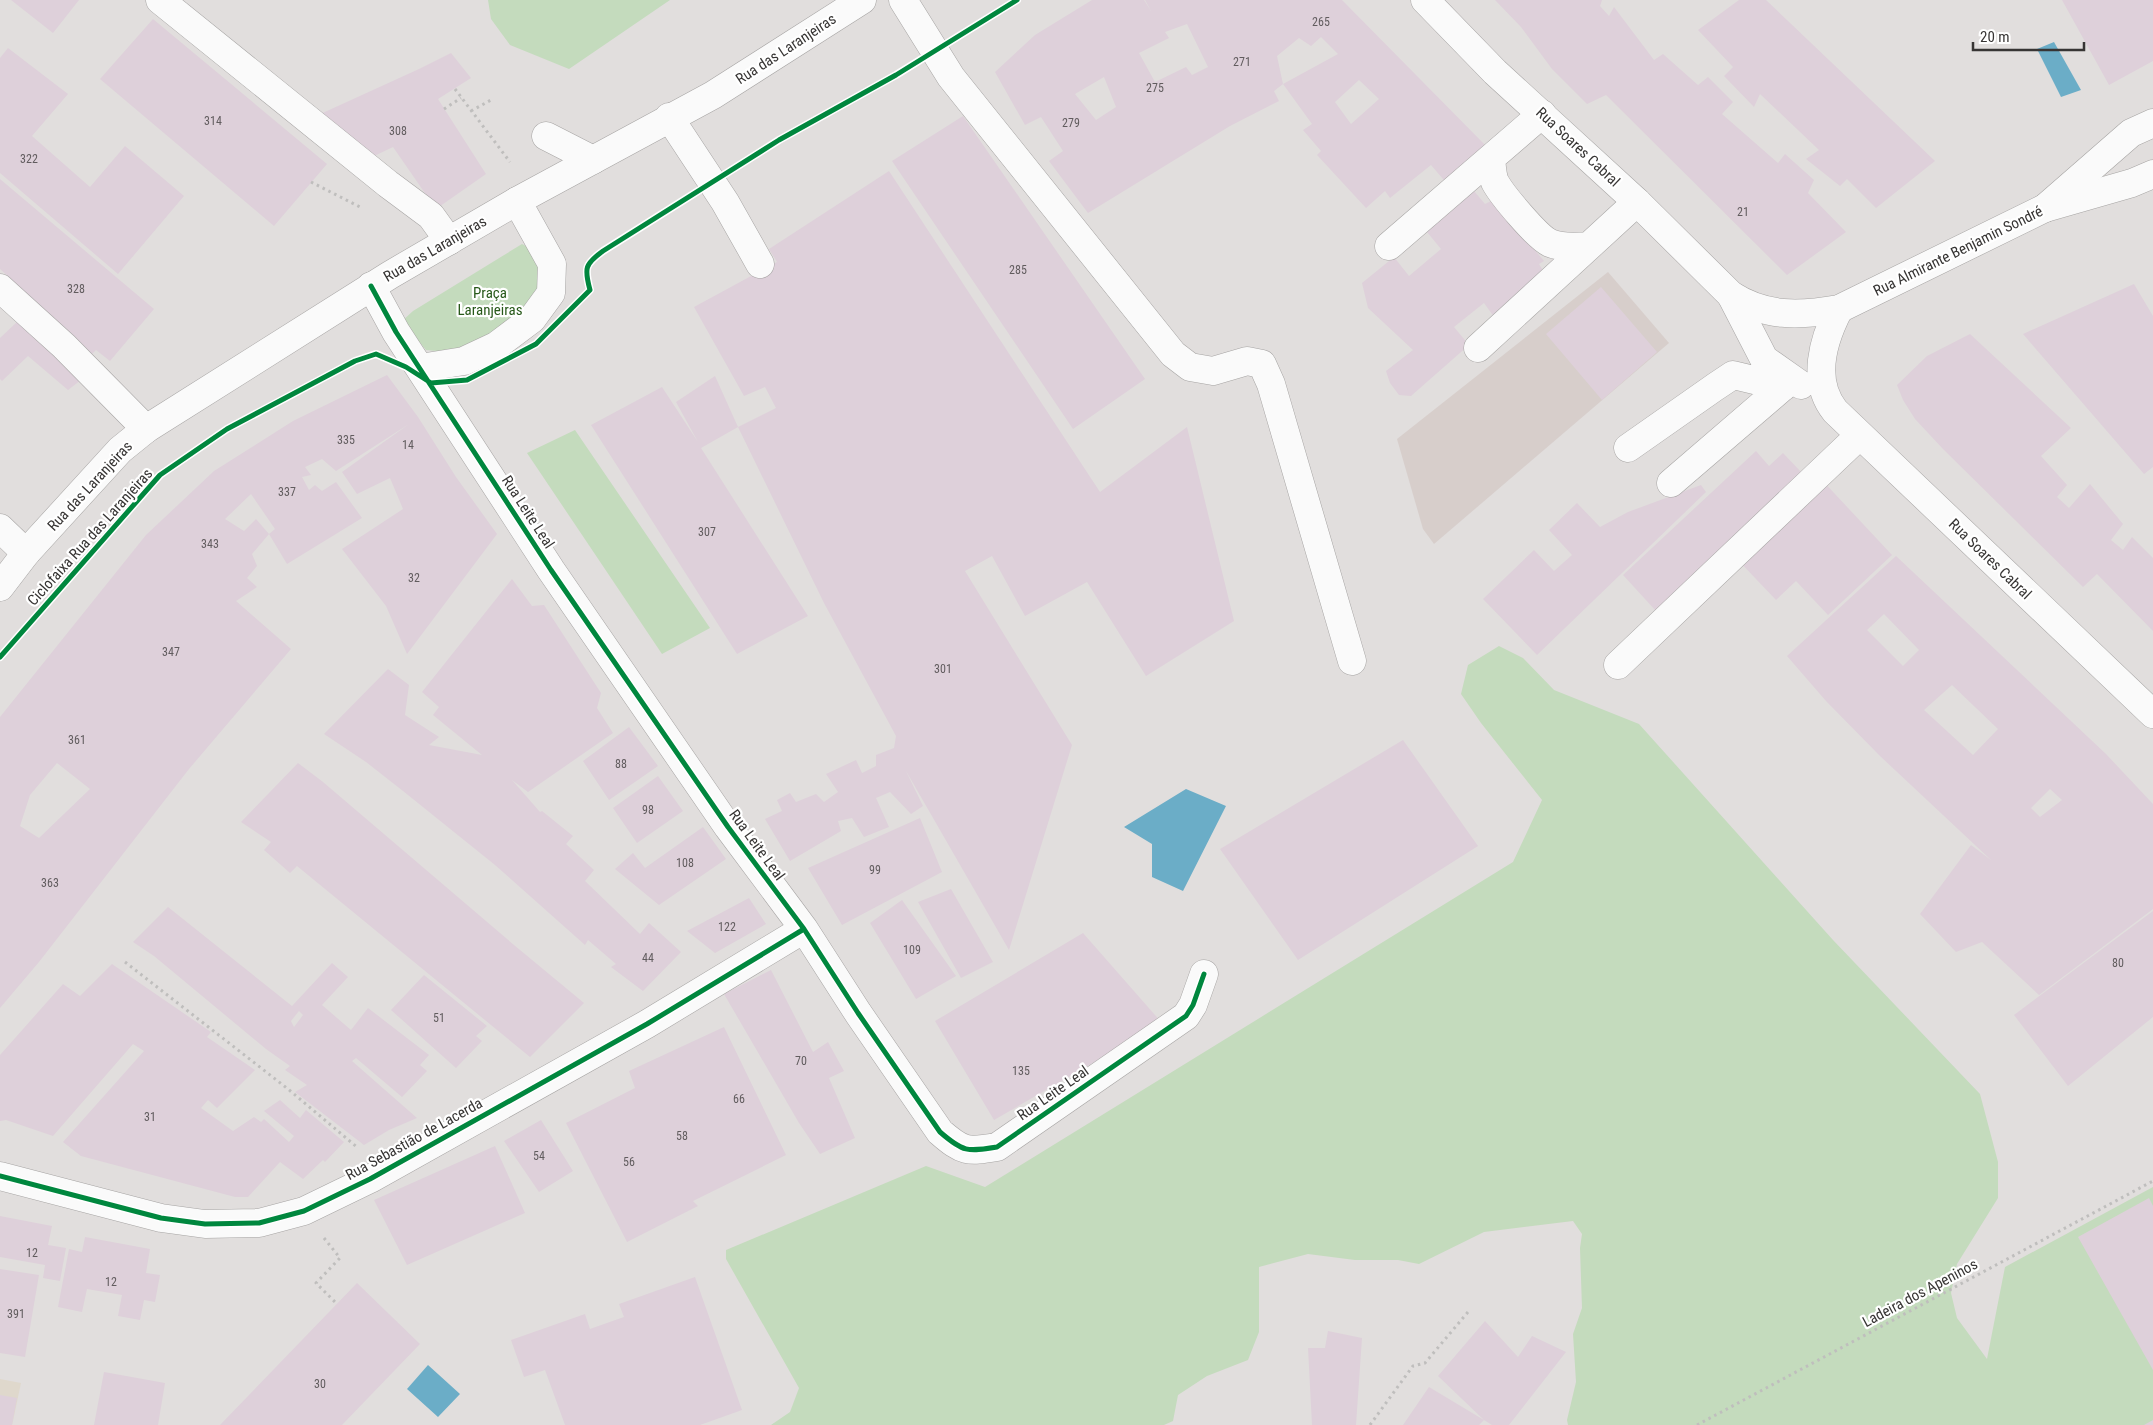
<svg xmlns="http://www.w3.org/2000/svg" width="2153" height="1425" font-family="'Roboto Condensed',sans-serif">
<rect width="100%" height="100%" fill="#e1dedd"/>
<!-- built -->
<path fill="#d7cecb" d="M 1608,272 L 1669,343 L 1434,544 L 1423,529 L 1397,439 Z"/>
<!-- education -->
<path fill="#dfd8cc" d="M 0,1379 L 21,1383 L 12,1425 L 0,1425 Z"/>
<!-- green -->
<path fill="#c4dbbd" d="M 488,0 L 670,0 L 569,69 L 510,45 L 491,19 Z
M 522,244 L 539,253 L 539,293 L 513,325 L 458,353 L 426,350 L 402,321 L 413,311 Z
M 575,430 L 710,628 L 662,654 L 527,453 Z
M 1499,646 L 1523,658 L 1554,690 L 1639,724 L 1833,940 L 1980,1094 L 1998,1162 L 1998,1198 L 1957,1264 L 1951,1293 L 1957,1318 L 1987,1359 L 2005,1267 L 2153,1187 L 2153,1425 L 1568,1425 L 1567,1420 L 1576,1382 L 1573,1334 L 1582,1308 L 1580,1248 L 1582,1234 L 1573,1221 L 1484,1232 L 1419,1264 L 1398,1260 L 1355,1260 L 1308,1254 L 1259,1267 L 1259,1332 L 1248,1360 L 1207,1376 L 1178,1395 L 1173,1421 L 1164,1425 L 771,1425 L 790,1412 L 799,1388 L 726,1259 L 726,1250 L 926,1166 L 985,1187 L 1513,862 L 1542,800 L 1481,723 L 1461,694 L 1468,665 Z"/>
<!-- water -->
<path fill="#6badc7" d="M 2054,42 L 2081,90 L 2061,97 L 2037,49 Z
M 1186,789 L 1226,806 L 1183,891 L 1152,877 L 1152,844 L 1124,827 Z
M 428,1365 L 460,1394 L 438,1417 L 407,1389 Z"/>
<!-- building -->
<path fill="#ded0da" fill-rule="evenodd" d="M 11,0 L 79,0 L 53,33 Z
M 1092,0 L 1144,0 L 1151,11 L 1145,0 L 1342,0 L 1490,150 L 1449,186 L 1431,165 L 1390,198 L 1385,191 L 1366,208 L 1317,155 L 1321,151 L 1303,130 L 1312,124 L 1283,84 L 1274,91 L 1279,101 L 1230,126 L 1088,213 L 1049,161 L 1063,151 L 1041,117 L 1025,125 L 995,72 L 1035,35 ZM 1187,24 L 1208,67 L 1192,75 L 1186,67 L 1155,82 L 1139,53 L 1169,38 L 1165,32 ZM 1321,37 L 1338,54 L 1283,84 L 1277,56 L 1299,38 L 1311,46 ZM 1104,77 L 1116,107 L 1096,120 L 1075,94 ZM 1359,80 L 1379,99 L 1351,124 L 1335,102 Z
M 1495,0 L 1602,0 L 1600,6 L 1609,16 L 1614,7 L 1654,60 L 1663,54 L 1698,85 L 1708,77 L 1733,102 L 1722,114 L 1778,163 L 1785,154 L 1814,180 L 1808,193 L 1846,232 L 1787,275 L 1606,95 L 1587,104 L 1552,69 L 1521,27 Z
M 1739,0 L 1766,0 L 1935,161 L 1876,208 L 1847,179 L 1840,186 L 1806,159 L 1819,150 L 1760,94 L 1754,107 L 1724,76 L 1733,67 L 1698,30 Z
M 2062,0 L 2153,0 L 2153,61 L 2109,85 Z
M 153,19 L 327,164 L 274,226 L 100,79 Z
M 8,48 L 68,94 L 32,136 L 90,187 L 125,146 L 184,196 L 118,274 L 0,173 L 0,58 Z
M 451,53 L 471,78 L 438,99 L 486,174 L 436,209 L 393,147 L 372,157 L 316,116 L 419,69 Z
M 963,116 L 1145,379 L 1073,429 L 892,161 Z
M 889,171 L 1100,492 L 1187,427 L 1234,621 L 1146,676 L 1087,582 L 1025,616 L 992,556 L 965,571 L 1072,745 L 1009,950 L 906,771 L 923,806 L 911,814 L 890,792 L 876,798 L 889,827 L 864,837 L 852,818 L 838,821 L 841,831 L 790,861 L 765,819 L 782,811 L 777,800 L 790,793 L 796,802 L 816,794 L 824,802 L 838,792 L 826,774 L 856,760 L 862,773 L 876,766 L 876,755 L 894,748 L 896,736 L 824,603 L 738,427 L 776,408 L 765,387 L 744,396 L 694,307 L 777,262 L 769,249 Z
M 0,179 L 154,309 L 110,361 L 96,350 L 92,354 L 0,269 Z
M 1474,191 L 1485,204 L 1493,200 L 1544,261 L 1539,264 L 1547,277 L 1497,321 L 1484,303 L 1454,327 L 1469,345 L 1411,396 L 1399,395 L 1390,383 L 1386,371 L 1413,350 L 1368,308 L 1362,283 L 1394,257 L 1409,276 L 1441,249 L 1427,232 Z
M 2134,284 L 2153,316 L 2153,467 L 2144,474 L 2023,334 Z
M 1601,287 L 1657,352 L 1602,400 L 1546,334 Z
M 18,321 L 85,377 L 68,390 L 28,356 L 2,381 L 0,379 L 0,338 Z
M 1970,334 L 2071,428 L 2041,456 L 2067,485 L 2057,497 L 2069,508 L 2090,484 L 2123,524 L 2111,540 L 2123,550 L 2132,537 L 2153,558 L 2153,631 L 2097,574 L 2083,587 L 1943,449 L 1915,419 L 1903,400 L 1897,385 L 1927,356 Z
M 387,375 L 418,417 L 456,477 L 497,534 L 407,654 L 386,606 L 342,549 L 403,509 L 390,478 L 357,494 L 342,472 L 409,424 L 336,471 L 322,459 L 305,467 L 311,475 L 302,477 L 309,490 L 315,485 L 322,491 L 336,482 L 362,518 L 287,564 L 269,534 L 252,554 L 257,566 L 247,578 L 257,587 L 236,601 L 291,649 L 189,769 L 39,962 L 0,1008 L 0,717 L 146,535 L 214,471 L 293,421 ZM 251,494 L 275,529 L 269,534 L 256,519 L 244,531 L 225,519 ZM 57,763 L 90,789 L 39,838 L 20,826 L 30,795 Z
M 715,376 L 738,427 L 701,448 L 808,616 L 737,654 L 591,425 L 662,387 L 698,442 L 676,402 Z
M 1756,451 L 1769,466 L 1783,453 L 1803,474 L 1656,611 L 1623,575 Z
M 1821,479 L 1892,555 L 1828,615 L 1796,581 L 1776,600 L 1736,558 Z
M 1701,485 L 1706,492 L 1537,655 L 1483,599 L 1534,550 L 1554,571 L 1572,555 L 1549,530 L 1577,503 L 1600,527 L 1628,512 Z
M 1896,556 L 2106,754 L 2153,804 L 2153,909 L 2039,995 L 1982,942 L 1956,952 L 1920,914 L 1971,845 L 1991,860 L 1880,756 L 1826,701 L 1787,656 ZM 1884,614 L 1919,650 L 1903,666 L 1867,630 ZM 1952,685 L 1998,729 L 1973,755 L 1924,710 ZM 2050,789 L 2062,800 L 2040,817 L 2031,808 Z
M 512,579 L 532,606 L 544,605 L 601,693 L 597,708 L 613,733 L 528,792 L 512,780 L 540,812 L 542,811 L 573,836 L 566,844 L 594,870 L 585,881 L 640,934 L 649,923 L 681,952 L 643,991 L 611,967 L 616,964 L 588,940 L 585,945 L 495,865 L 403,791 L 366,762 L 324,734 L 388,669 L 409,685 L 405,715 L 439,737 L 429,745 L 482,755 L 433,715 L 439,707 L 422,692 Z
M 629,727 L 658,766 L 609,800 L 583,761 Z
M 1403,740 L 1478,846 L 1298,960 L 1220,849 Z
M 298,763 L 323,782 L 514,945 L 584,1003 L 530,1057 L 297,866 L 290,873 L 264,850 L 271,842 L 241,822 Z
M 658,776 L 683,811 L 637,843 L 613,808 Z
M 920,818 L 942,872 L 842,925 L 808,868 Z
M 703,827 L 726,859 L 659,905 L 615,869 L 633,853 L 645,868 Z
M 951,889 L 993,962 L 961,978 L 918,902 Z
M 749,898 L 766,924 L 715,953 L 687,931 Z
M 902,900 L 956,976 L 916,999 L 870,923 Z
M 168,907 L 292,1006 L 332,963 L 348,977 L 322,1005 L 351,1030 L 368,1008 L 429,1055 L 420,1065 L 427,1071 L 402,1097 L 356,1058 L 352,1061 L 417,1118 L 389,1130 L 364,1145 L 295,1092 L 307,1085 L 285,1070 L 290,1066 L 266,1049 L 154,956 L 133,942 ZM 299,1011 L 303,1015 L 294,1027 L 291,1021 Z
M 2153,911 L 2153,1017 L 2068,1086 L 2014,1015 Z
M 1083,933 L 1162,1023 L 994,1120 L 935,1021 Z
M 112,964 L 211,1032 L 207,1037 L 255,1070 L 217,1108 L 208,1100 L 201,1108 L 233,1131 L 254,1117 L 261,1122 L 264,1119 L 289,1142 L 294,1136 L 264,1111 L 280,1100 L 300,1118 L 306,1110 L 344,1142 L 325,1162 L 323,1160 L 303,1179 L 280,1162 L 248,1197 L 235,1197 L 81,1156 L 63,1142 L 144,1051 L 133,1044 L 53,1136 L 6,1120 L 0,1121 L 0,1055 L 63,984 L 80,996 Z
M 771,970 L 813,1052 L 828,1042 L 844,1071 L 829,1078 L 855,1138 L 820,1154 L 799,1123 L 724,994 Z
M 424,975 L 487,1026 L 476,1036 L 482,1041 L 456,1068 L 391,1010 Z
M 724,1027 L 786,1155 L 693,1201 L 698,1206 L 627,1242 L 566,1123 L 635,1088 L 629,1071 Z
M 541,1120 L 573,1171 L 539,1192 L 504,1141 Z
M 495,1146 L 525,1213 L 407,1265 L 374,1200 Z
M 2149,1198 L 2153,1206 L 2153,1370 L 2078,1237 Z
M 0,1216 L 52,1226 L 48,1245 L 66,1248 L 60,1281 L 43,1278 L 45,1265 L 0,1257 Z
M 85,1237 L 150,1249 L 146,1273 L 160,1275 L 155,1302 L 144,1300 L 140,1320 L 118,1316 L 122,1295 L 87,1289 L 82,1312 L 58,1307 L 69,1249 L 82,1252 Z
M 0,1269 L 39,1275 L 25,1357 L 0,1353 Z
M 695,1277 L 742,1410 L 700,1425 L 565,1425 L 545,1370 L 524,1377 L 511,1340 L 585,1314 L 590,1329 L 624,1317 L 619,1304 Z
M 357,1283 L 420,1344 L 342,1425 L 220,1425 Z
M 1485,1321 L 1518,1357 L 1532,1336 L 1566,1352 L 1509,1425 L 1492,1425 L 1484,1420 L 1479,1425 L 1403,1425 L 1429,1387 L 1484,1420 L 1438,1376 Z
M 1328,1331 L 1362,1338 L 1356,1425 L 1312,1425 L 1308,1348 L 1325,1348 Z
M 104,1372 L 165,1383 L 158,1425 L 94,1425 Z
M 0,1395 L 17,1398 L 12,1425 L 0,1425 Z
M 2153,1420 L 2153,1425 L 2144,1425 Z"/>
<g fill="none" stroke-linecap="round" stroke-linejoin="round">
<!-- minor casing -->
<g stroke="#a6a4a3" stroke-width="29">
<path id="minor" d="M 160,0 L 388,184 L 431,216 L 449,241
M 903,0 L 951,77 L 1173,354 L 1190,367 L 1213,371 L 1247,361 L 1262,364 L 1271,384 L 1352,661
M 669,117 L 725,202 L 760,264
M 546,136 L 593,160
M 1491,159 C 1492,166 1492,175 1495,182 C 1502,195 1537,237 1550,243 C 1561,248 1577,247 1589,246
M 2045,208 L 2132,183 L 2153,174
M 1389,246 L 1542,114
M 371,286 L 396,332 L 551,570 L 728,827 L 804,929 L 858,1013 L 940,1132 C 963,1152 967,1152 997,1147 L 1186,1016 L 1193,1005 L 1204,974
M 0,288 L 64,346 L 146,429
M 1731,295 L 1764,359 L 1801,385
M 1839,309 C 1823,340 1811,381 1835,411 L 2153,714
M 1478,348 L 1637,202
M 420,368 L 464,361 L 496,346 L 532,319 L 551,293 L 552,264 L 517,201
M 1628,448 L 1715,387 L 1733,375 L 1783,387
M 1671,483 L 1792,379
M 0,528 L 26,553
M 1618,665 L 1860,435
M 0,1176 L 161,1218 L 205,1224 L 259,1223 L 304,1211 L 370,1179 L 647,1024 L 804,929"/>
</g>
<!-- major casing -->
<g stroke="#a6a4a3" stroke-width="29">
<path id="major" d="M 1425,0 L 1495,72 L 1637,202 L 1731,295 C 1765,317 1799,316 1839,309 L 2045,208 L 2131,133 L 2153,123
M 0,587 L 26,553 L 120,450 L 146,429 L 390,275 L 517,201 L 713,95 L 862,0"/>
</g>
<!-- path -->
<path stroke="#bfbebd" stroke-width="3" stroke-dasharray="2.5 4" stroke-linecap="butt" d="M 455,89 L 510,162
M 444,109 L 461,98
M 471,111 L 491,100
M 311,182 L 362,208
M 125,962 L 288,1089 L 358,1148
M 324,1238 L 340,1258 L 316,1283 L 337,1304
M 1370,1425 L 1413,1366 L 1425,1363 L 1468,1312
M 1697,1425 L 2153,1181"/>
<!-- minor -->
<use href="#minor" stroke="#fafafa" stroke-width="28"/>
<!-- major -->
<use href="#major" stroke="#fafafa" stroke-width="28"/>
<!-- cycleway casing -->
<g stroke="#fff" stroke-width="8">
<path id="cycleway" d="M 371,286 L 396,332 L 551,570 L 728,827 L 804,929 L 858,1013 L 940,1132 C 963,1152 967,1152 997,1147 L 1186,1016 L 1193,1005 L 1204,974
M 0,657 L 160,475 L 227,429 L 355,361 L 376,354 L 406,367 L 431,383 L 467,380 L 536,344 L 590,290 C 584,268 585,264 603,251 L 779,140 L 896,75 L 1017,0
M 0,1176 L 161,1218 L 205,1224 L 259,1223 L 304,1211 L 370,1179 L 647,1024 L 804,929"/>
</g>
<!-- cycleway -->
<use href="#cycleway" stroke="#00873e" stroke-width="5"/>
</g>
<g text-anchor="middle" stroke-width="4.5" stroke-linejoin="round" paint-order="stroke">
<!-- number labels -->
<g font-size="12" fill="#615c5e">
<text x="1321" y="26">265</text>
<text x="1242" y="66">271</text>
<text x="1155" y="92">275</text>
<text x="213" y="125">314</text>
<text x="1071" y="127">279</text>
<text x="398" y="135">308</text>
<text x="29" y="163">322</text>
<text x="1743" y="216">21</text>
<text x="1018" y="274">285</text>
<text x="76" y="293">328</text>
<text x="346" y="444">335</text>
<text x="408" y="449">14</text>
<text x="287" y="496">337</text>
<text x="707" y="536">307</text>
<text x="210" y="548">343</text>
<text x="414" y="582">32</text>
<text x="171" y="656">347</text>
<text x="943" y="673">301</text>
<text x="77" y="744">361</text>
<text x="621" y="768">88</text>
<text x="648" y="814">98</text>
<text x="685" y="867">108</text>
<text x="875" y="874">99</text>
<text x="50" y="887">363</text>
<text x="727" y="931">122</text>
<text x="912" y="954">109</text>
<text x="648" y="962">44</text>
<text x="2118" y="967">80</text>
<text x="439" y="1022">51</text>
<text x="801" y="1065">70</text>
<text x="1021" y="1075">135</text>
<text x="739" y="1103">66</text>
<text x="150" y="1121">31</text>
<text x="682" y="1140">58</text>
<text x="539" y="1160">54</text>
<text x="629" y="1166">56</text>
<text x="32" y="1257">12</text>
<text x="111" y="1286">12</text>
<text x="16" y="1318">391</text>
<text x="320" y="1388">30</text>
</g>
<!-- street labels -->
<g font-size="15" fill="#373534" stroke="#fff">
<text transform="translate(786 49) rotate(-33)" y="5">Rua das Laranjeiras</text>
<text transform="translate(1578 147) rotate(43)" y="5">Rua Soares Cabral</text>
<text transform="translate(435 249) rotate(-30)" y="5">Rua das Laranjeiras</text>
<text transform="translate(1958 251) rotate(-26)" y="5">Rua Almirante Benjamin Sondré</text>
<text transform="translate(90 486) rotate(-47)" y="5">Rua das Laranjeiras</text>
<text transform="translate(528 512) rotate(57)" y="5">Rua Leite Leal</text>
<text transform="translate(90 537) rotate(-48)" y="5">Ciclofaixa Rua das Laranjeiras</text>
<text transform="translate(1990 559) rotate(44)" y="5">Rua Soares Cabral</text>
<text transform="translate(757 845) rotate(54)" y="5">Rua Leite Leal</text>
<text transform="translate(1053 1093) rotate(-35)" y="5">Rua Leite Leal</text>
<text transform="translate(414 1139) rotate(-29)" y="5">Rua Sebastião de Lacerda</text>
<text transform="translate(1920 1293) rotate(-28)" y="5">Ladeira dos Apeninos</text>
</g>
<!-- park labels -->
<g font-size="15" fill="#28591a" stroke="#fff">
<text x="490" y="298">Praça<tspan x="490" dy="17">Laranjeiras</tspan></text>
</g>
</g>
<!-- scale -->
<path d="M1973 42v8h111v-8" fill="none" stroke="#373534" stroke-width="2.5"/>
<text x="1980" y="42" font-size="15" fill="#373534" stroke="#ffffff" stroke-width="4" paint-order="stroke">20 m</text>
</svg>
